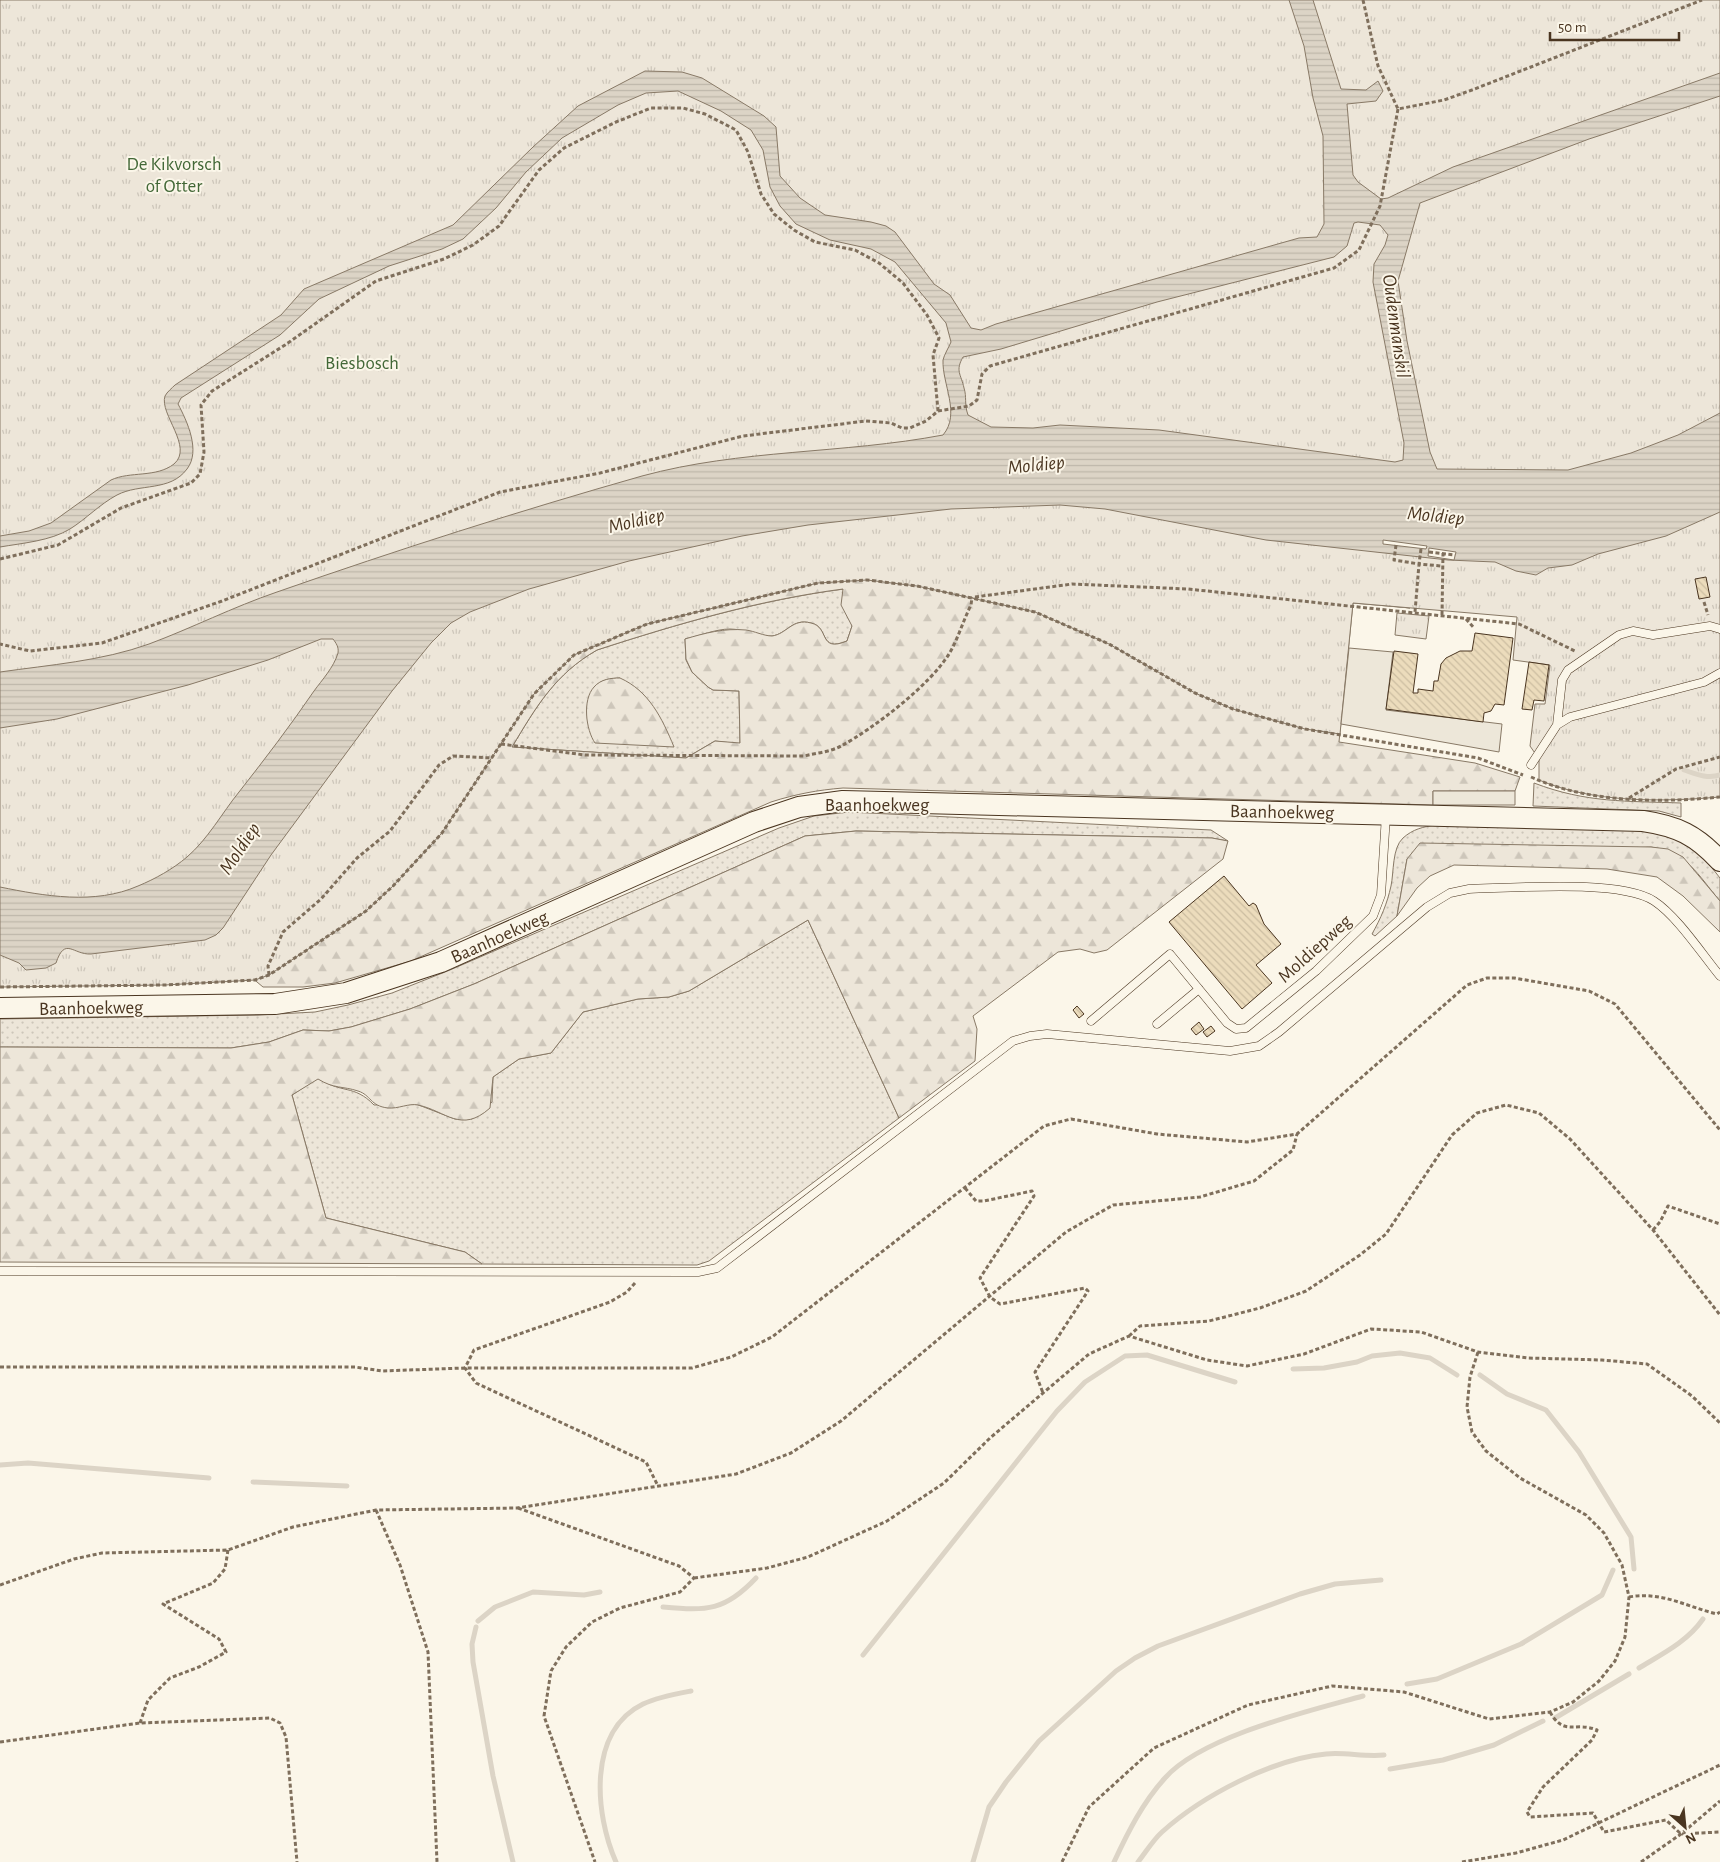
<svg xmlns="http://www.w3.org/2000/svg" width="1720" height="1862" font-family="'Alegreya Sans',sans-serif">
<defs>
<pattern id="grass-dots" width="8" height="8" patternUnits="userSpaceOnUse" patternTransform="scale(1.25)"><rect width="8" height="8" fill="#ede6d9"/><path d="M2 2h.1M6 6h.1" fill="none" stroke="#cdc6ba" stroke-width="1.8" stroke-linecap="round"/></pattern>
<pattern id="forest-firs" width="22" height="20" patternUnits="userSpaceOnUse" patternTransform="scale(1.25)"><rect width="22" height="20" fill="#ede6d9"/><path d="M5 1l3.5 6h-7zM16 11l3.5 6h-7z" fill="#cdc6ba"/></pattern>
<pattern id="park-tufts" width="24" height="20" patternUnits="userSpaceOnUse" patternTransform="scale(1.25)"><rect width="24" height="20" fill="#ede6d9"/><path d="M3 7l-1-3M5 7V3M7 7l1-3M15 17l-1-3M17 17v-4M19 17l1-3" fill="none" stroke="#cdc6ba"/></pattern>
<pattern id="water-rules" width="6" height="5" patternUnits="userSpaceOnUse" patternTransform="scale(1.25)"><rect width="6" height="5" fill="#dcd4c6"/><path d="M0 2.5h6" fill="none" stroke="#beb7aa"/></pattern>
<pattern id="building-back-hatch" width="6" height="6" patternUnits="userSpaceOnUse" patternTransform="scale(1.25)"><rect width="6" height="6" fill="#ecdcbc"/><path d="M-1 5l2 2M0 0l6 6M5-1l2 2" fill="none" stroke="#ccbda1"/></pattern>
</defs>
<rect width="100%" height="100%" fill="#fbf6e9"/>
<!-- grass -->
<path fill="url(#grass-dots)" stroke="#887966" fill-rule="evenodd" d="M 844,589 L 852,626 L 847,641 C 818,653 830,627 811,623 C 792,618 787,634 772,636 C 761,637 743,629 730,629 C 716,629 699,636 685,639 L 686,660 L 692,672 L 708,687 L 713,690 L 739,691 L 740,744 L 715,741 L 686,758 L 512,747 C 536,707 555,674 597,650 C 677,624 760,600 844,589 ZM 620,678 L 587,711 C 590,687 596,679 620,678 Z
M 1534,783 C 1586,803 1627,801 1681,803 L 1681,817 L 1659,811 L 1533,806 Z
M 849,812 L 1211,830 L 1228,841 L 1212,838 L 856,831 L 805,836 L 474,984 L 410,1009 L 351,1027 L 329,1031 L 303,1030 L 269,1042 L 231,1048 L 0,1047 L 0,1019 L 258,1015 L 315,1012 L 348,1005 L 392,993 L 450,970 L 779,828 L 814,816 Z
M 1435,825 L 1630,830 L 1663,833 L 1687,844 L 1705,859 L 1720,878 L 1720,901 C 1697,874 1688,853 1651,847 L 1407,859 L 1397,916 L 1375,936 L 1372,934 C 1381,918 1387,904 1391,886 C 1394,872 1392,848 1403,838 C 1413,829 1423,827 1435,825 Z
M 808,920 L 899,1118 L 709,1261 L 697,1265 L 482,1264 L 465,1252 L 326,1218 L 292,1095 L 318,1078 C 341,1094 354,1084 374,1105 L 416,1104 L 455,1119 L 472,1119 L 492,1102 L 493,1077 L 519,1059 L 551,1053 L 583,1012 L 638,999 L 669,997 L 689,991 Z"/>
<!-- forest -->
<path fill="url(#forest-firs)" stroke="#887966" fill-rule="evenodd" d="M 883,549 L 1410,608 L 1353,603 L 1339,742 L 1475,763 L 1520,777 L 1515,791 L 1433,791 L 1433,805 L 843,788 C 818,790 796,794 771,802 L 411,961 L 335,983 L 303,987 L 263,987 L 251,977 L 0,955 L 524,698 L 578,645 ZM 843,589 L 841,605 L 852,626 L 847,641 C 818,653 830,627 811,623 C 792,618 787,634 772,636 C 764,636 754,631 746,630 C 724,628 705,633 685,639 L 686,659 L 692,672 L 708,687 L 713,690 L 739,691 L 740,743 L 715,741 L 686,758 L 512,747 C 536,707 555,674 597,650 C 677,624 759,600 843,589 Z
M 620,678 C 649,691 662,718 674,747 L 595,743 C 586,730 582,700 594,687 C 601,679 611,678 620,678 Z
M 856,831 L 1212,838 L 1228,841 L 1223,859 L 1107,950 L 1094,953 L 1080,949 L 1058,952 L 973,1016 L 977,1029 L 975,1061 L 899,1118 L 808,920 L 689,991 L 669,997 L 638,999 L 583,1012 L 551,1053 L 519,1059 L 493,1077 L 490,1108 C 461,1134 446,1111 418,1105 C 409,1103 398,1109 388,1108 C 370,1106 371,1095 358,1091 C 343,1086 334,1089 318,1079 L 292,1095 L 326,1218 L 465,1252 L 482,1264 L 0,1262 L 0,1047 L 231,1048 L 269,1042 L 303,1030 L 329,1031 L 351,1027 L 410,1009 L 474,984 L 805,836 Z
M 1420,843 L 1651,847 L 1668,849 L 1683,857 L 1720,901 L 1720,932 L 1683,896 L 1657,877 L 1607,869 L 1454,865 L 1430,876 L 1417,888 L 1397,916 L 1407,859 Z"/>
<!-- park -->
<path fill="url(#park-tufts)" stroke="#887966" d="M 0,0 L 1720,0 L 1720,797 C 1662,802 1593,803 1539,780 L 1539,759 L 1530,746 L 1535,704 L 1545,704 L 1550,665 L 1513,660 L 1517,617 L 1353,603 L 1340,734 L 1305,729 L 1233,709 L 1195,693 L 1109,644 L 1035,612 L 917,586 L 867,580 L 818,583 L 647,624 L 574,655 L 534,694 L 441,834 L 393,886 L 366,911 L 269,975 L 255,980 L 165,985 L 0,987 Z
M 1397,613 L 1429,616 L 1426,639 L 1395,635 Z"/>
<!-- parking -->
<path fill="#ede7d9" stroke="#887966" d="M 1349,648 L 1393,652 L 1386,710 L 1502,724 L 1499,752 L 1341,724 Z
M 1433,791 L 1515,791 L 1515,805 L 1433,805 Z"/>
<!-- water -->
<path fill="url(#water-rules)" stroke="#887966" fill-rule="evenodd" d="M 1289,0 L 1313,0 L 1341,89 L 1366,90 L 1378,81 L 1383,91 L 1376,101 L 1347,104 L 1353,175 L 1358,182 L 1381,199 L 1388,198 L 1453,167 L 1720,73 L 1720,96 L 1589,139 L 1420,203 L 1398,281 L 1407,341 L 1430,452 L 1437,469 L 1568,470 L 1631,453 L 1678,435 L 1720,413 L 1720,512 L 1666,536 L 1598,554 L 1572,565 L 1548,568 L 1536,575 L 1516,571 L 1495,562 L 1448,560 L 1266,540 L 1105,509 L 1060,505 L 951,509 L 808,525 L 742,536 L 629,561 L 529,589 L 470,612 L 451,623 L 431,643 L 392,691 L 271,855 L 223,928 L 216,935 L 205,940 L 91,954 C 73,955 65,936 56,963 L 46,968 L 26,970 L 19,963 L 0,955 L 0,887 C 44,896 95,905 138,886 C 155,879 173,869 187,857 C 208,839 222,813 239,792 C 265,759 290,726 314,691 C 322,680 334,667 338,653 C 339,647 336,643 333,639 L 321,639 L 268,660 L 188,685 L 57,719 L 0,728 L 0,672 C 49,665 102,661 149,644 C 192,628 233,607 277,592 C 397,550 519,511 642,476 C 741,449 843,454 943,435 C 961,414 942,384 943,360 C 944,355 949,347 951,342 L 946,323 L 895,262 L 871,249 L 830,240 L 796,224 L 780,206 L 770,187 L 763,150 L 751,130 L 721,111 L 678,91 L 646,93 L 618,105 L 562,138 L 526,172 L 496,208 L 463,239 L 442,249 L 389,266 L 319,299 L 280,335 L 181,398 L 178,404 C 187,421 201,451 187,469 C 170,492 140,483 117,495 C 100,504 86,519 70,529 C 50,541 23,543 0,547 L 0,536 L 29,531 L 51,523 L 111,480 C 130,471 156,478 174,464 C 194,447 159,414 165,396 C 167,392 172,388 175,385 L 281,315 L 304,289 L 453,225 L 533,147 L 578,106 L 645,71 L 682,72 L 702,78 L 764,116 L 776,127 L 780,176 L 800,198 L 825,215 L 871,222 L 886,226 L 895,232 L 934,284 L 950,295 L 971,328 L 981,330 L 996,324 L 1299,238 L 1317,237 L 1324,224 L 1323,136 L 1313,98 L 1304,46 ZM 1358,222 L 1380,225 L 1388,235 L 1385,245 L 1374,264 L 1373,282 L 1404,443 L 1403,460 L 1395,462 L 1159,430 L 1060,425 L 1033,428 L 991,427 L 968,415 C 964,404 967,397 964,388 C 961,374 955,371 963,357 L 1001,349 L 1157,302 L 1334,257 L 1347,246 L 1354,223 Z"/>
<!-- pier -->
<path fill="#fbf6e9" stroke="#887966" d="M 1383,540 L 1427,546 L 1426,549 L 1383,544 Z
M 1429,548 L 1456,552 L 1454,560 L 1428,556 Z"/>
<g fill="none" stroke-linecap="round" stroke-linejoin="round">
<!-- stream -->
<path stroke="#dcd4c6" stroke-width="5" d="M 1684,770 C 1696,774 1707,779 1720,775
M 1293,1369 L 1324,1368 L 1357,1362 L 1372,1356 L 1400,1353 L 1430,1358 L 1457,1375
M 1480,1375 L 1507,1394 L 1546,1410 L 1579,1452 L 1631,1537 L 1634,1569
M 0,1465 L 28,1463 L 209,1478
M 253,1482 L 347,1486
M 663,1607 C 707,1611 725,1611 756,1578
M 478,1621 L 495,1607 L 533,1592 L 584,1595 L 600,1592
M 476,1627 L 472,1644 L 473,1662 L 493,1776 L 513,1862
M 863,1655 L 1057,1411 L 1085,1382 L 1125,1356 L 1147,1355 L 1235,1382
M 1639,1668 C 1662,1654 1687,1642 1703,1619
M 1407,1684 L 1437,1679 L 1521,1644 L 1602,1595 L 1613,1570
M 1555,1718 L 1629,1674
M 1390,1769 L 1443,1760 L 1494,1745 L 1543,1721
M 616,1862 C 595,1815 587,1731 643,1704 C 658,1697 675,1694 691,1691
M 973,1862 L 989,1807 L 1006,1782 L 1039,1741 L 1116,1671 L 1135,1658 L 1158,1646 L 1300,1594 L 1335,1584 L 1381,1580
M 1114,1862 C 1128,1832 1143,1802 1165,1778 C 1202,1736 1309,1711 1363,1696
M 1138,1862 C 1146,1852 1153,1840 1162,1832 C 1202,1796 1272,1759 1326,1754 C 1345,1752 1364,1757 1384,1755"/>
</g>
<!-- building -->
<path fill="url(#building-back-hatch)" stroke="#4a3520" d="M 1706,577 L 1710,597 L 1699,599 L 1695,579 Z
M 1475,633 L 1513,638 L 1504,705 L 1495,704 L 1491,711 L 1484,713 L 1483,722 L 1386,709 L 1394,651 L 1418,654 L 1413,693 L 1418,693 L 1418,689 L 1433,691 L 1434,681 L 1438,681 L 1441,664 L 1446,658 L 1460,651 L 1472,651 Z
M 1529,662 L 1549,665 L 1544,701 L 1534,700 L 1532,710 L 1522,709 Z
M 1224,876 L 1249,906 L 1253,903 L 1256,905 L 1264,924 L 1281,944 L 1256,965 L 1272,983 L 1242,1009 L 1169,922 Z
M 1077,1006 L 1084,1014 L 1079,1018 L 1073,1010 Z
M 1199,1022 L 1204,1029 L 1196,1035 L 1191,1029 Z
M 1211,1026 L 1215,1031 L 1207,1037 L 1203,1032 Z"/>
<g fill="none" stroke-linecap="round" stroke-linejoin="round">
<!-- service casing -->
<g stroke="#4a3520" stroke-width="9">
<path id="service" d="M 1557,725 L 1570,717 L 1704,682 L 1720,673
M 1531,765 L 1557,725 L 1562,680 L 1568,670 L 1619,635 L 1633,631 L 1653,635 L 1710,626 L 1720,629
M 1091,1021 L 1170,954 L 1227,1023 L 1236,1029 L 1246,1028 L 1316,971 L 1373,916 L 1381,895 L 1386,815
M 1157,1024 L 1199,989
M 0,1271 L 698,1272 L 717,1268 L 1013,1041 L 1030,1036 L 1047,1034 L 1230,1051 L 1259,1046 L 1279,1032 L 1427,907 L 1450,893 L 1469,889 C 1512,888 1620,879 1654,901 C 1677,916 1702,954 1720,976"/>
</g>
<!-- tertiary casing -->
<g stroke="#4a3520" stroke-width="22">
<path id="tertiary" d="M 0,1008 L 275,1004 L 346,993 L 441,962 L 754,822 L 799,807 L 843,801 L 1643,821 C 1677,826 1696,835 1720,861"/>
</g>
<!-- path -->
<path stroke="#7f6f5c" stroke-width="3" stroke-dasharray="4 2.5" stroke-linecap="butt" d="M 1363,0 L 1378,66 L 1398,109 L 1444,100 L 1472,90 L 1702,0
M 938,411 L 969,406 L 977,400 L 982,374 L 990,366 L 1334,268 L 1359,250 L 1380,206 L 1398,109
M 1396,545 L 1394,560 L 1419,564 L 1415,612
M 1421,549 L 1419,564 L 1441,566
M 1429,552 L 1455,555
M 0,559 L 58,545 L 121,508 L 191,483 L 200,474 L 204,452 L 201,405 L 212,391 L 285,345 L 376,281 L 444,259 L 473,245 L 499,226 L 539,170 L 564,148 L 616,122 L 651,108 L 683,108 L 705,114 L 736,130 L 748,152 L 761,194 L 774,214 L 794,230 L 815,242 L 855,250 L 879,263 L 903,283 L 927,315 L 939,338 L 933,355 L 938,411 L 926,421 L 910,428 L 902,428 L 891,423 L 866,421 L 743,436 L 600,473 L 500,492 L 222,601 L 102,643 L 30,651 L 0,644
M 975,597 L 1072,584 L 1188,589 L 1519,624 L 1575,651
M 1704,602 L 1708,615
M 1442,615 L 1443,553
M 1466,619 L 1474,628
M 501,744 L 585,755 L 804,756 C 816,753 830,752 841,746 C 873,729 930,685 949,654 C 958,639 963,621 971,605 L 972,597
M 1531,777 C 1589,803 1658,803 1720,797
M 1629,798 L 1676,769 L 1720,757
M 269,975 L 268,966 L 283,932 L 321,899 L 357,858 L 390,831 L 439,765 L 453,756 L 492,758
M 0,987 L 165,985 L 255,980 L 269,975 L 366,911 L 393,886 L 442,833 L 534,694 L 574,655 L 647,624 L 818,583 L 867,580 L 917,586 L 1035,612 L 1109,644 L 1195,693 L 1233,709 L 1305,729 L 1478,758 L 1523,775
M 965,1188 L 976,1201 L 984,1201 L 1032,1191 L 1034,1196 L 980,1278 L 990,1297 L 1000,1304 L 1085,1288 L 1088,1291 L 1035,1372 L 1043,1393
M 1653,1230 L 1660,1222 L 1668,1206 L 1720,1224
M 635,1283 L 627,1292 L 610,1302 L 474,1350 L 465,1368 L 476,1383 L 646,1462 L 658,1486
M 1129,1336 L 1140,1326 L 1209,1321 L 1260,1308 L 1306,1291 L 1360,1255 L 1386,1234 L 1452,1135 L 1477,1113 L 1506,1105 L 1539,1113 L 1570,1139 L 1653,1230 L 1720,1315
M 0,1367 L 355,1367 L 382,1371 L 465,1368 L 692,1368 L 731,1357 L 772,1337 L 1044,1126 L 1071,1119 L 1157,1134 L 1247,1142 L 1297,1134 L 1467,985 L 1487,978 L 1514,978 L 1589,991 L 1615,1004 L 1720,1130
M 518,1508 L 679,1566 L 694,1578 L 680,1592 L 620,1608 L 592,1622 L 566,1647 L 551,1671 L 544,1716 L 595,1862
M 376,1510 L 400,1565 L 428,1652 L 437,1862
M 694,1578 L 767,1568 L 808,1557 L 887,1521 L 944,1483 L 990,1438 L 1089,1354 L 1129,1336 L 1207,1360 L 1247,1366 L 1304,1354 L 1371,1329 L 1421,1332 L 1478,1352 L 1528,1358 L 1602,1360 L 1647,1364 L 1692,1396 L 1720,1423
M 0,1585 L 74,1559 L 102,1553 L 228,1550 L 293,1527 L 376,1510 L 517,1508 L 736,1474 L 791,1453 L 841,1421 L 1066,1232 L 1113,1205 L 1200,1197 L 1254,1181 L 1293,1150 L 1297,1134
M 1629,1597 C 1662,1591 1687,1607 1717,1614 L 1720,1612
M 1550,1712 C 1564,1737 1575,1721 1597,1730 L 1592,1740 L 1543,1787 L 1527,1812 L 1530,1817 L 1593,1813 L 1604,1832 L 1666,1820 L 1681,1834 L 1720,1832
M 140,1723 L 148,1700 L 170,1678 L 199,1667 L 226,1652 L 219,1639 L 163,1604 L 213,1583 L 225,1569 L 228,1550
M 0,1742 L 140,1723 L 270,1718 L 280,1723 L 286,1737 L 297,1862
M 1062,1862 L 1089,1807 L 1154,1748 L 1248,1705 L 1332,1686 L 1404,1692 L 1489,1719 L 1550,1712 L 1573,1702 L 1599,1681 L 1615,1661 L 1625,1637 L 1629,1597 L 1622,1565 L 1604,1533 L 1586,1515 L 1520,1478 L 1486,1451 L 1472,1432 L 1467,1407 L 1470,1377 L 1478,1352
M 1462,1862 L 1516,1853 L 1563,1840 L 1720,1765
M 1641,1862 L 1681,1834 L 1720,1801"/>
<!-- service -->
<use href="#service" stroke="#fbf6e9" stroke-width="8"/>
<!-- tertiary -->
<use href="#tertiary" stroke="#fbf6e9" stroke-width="20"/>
</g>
<g text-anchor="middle" stroke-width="4" stroke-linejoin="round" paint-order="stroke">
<!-- park labels -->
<g font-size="19" fill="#436837" stroke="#fbf6e9">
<text x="174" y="170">De Kikvorsch<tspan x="174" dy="22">of Otter</tspan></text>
<text x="362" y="369">Biesbosch</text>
</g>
<!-- street labels -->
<g font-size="19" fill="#4a3520" stroke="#fbf6e9">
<text x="877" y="811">Baanhoekweg</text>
<text transform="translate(1282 811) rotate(1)" y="7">Baanhoekweg</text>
<text transform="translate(499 936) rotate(-24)" y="7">Baanhoekweg</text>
<text transform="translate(1314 948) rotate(-42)" y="7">Moldiepweg</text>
<text transform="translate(91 1007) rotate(-1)" y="7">Baanhoekweg</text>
</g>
<!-- water labels -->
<g font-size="20" font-style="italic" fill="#4a3520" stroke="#fbf6e9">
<text transform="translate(1397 326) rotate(82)" y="7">Oudenmanskil</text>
<text transform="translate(1036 464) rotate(-6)" y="7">Moldiep</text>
<text transform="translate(1436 515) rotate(6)" y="7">Moldiep</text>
<text transform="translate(636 520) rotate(-13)" y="7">Moldiep</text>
<text transform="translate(239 848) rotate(-56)" y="7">Moldiep</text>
</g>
</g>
<!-- north arrow -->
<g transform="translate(1685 1827) rotate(153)" stroke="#fbf6e9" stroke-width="4" paint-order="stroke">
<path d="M0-4L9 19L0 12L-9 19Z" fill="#4a3520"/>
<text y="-8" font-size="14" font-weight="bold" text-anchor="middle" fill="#4a3520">N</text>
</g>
<!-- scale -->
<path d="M1550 32v8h129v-8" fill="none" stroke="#4a3520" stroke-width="2.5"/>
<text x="1558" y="32" font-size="15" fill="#4a3520" stroke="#fbf6e9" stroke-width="4" paint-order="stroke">50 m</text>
</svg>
